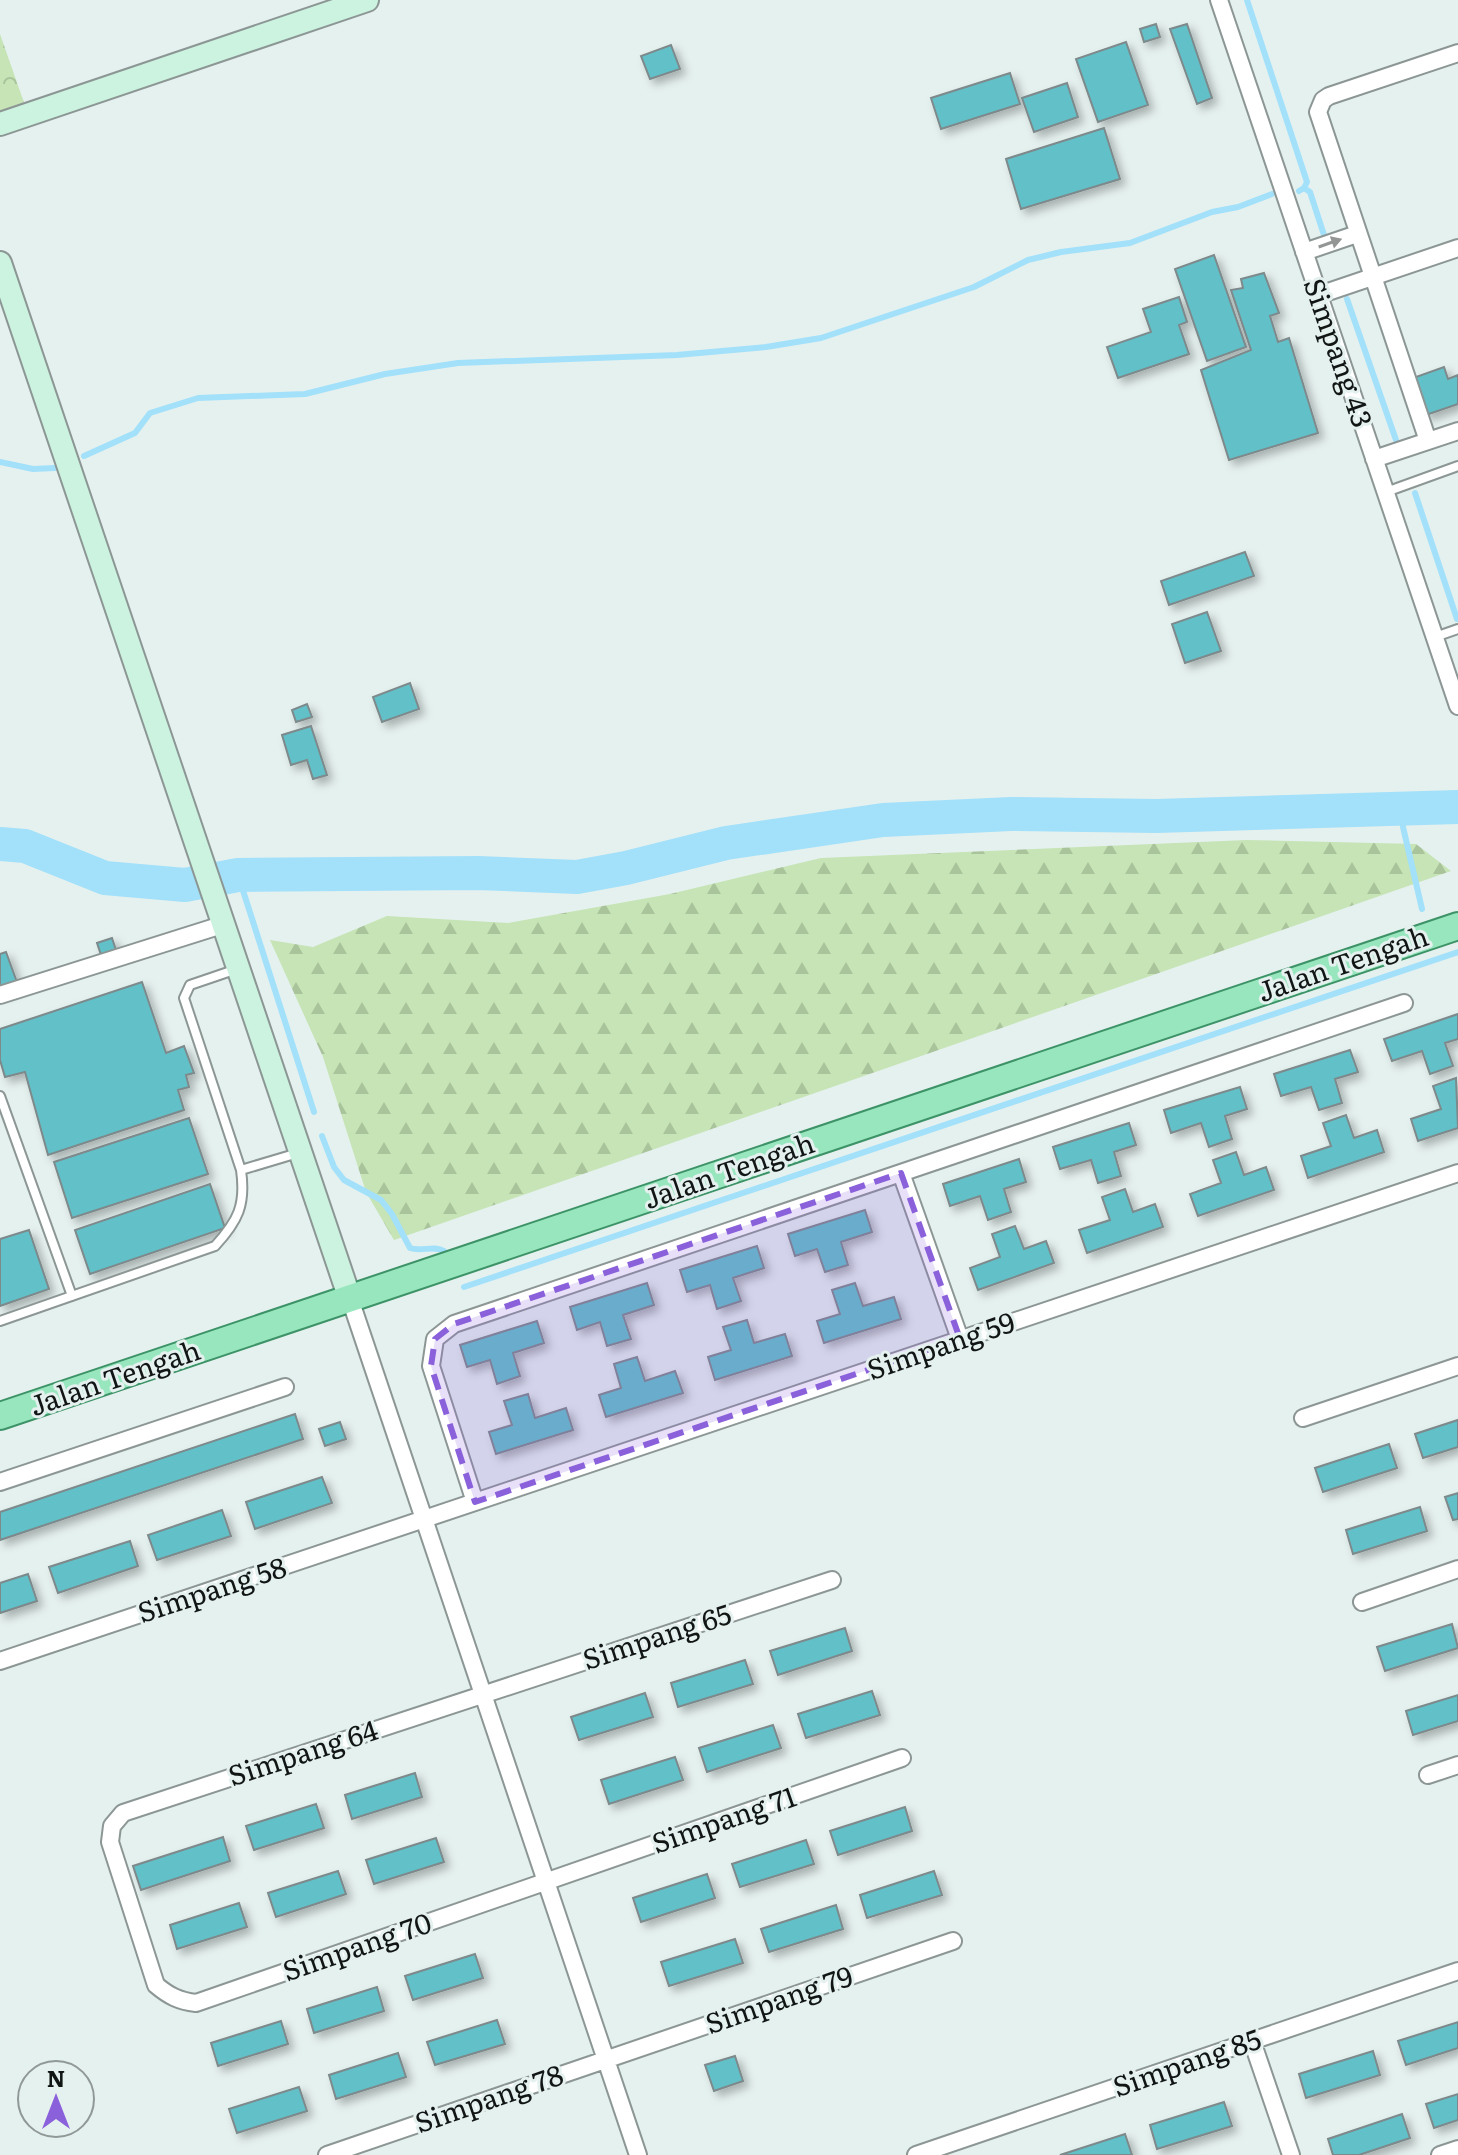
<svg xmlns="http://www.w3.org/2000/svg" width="1458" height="2155" font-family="Literata,serif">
<defs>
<pattern id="forest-firs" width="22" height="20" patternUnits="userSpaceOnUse" patternTransform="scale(2)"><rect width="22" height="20" fill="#c6e4b5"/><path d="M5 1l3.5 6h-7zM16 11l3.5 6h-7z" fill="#a9c39b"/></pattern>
<pattern id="park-crowns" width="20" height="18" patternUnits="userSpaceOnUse" patternTransform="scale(2)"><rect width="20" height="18" fill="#c6e4b5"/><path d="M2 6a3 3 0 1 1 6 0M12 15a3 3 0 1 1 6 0" fill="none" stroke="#a9c39b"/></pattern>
<filter id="shadow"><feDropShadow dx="5" dy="5" stdDeviation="4" flood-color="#0004"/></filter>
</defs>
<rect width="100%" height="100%" fill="#e5f1ef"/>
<!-- forest -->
<path fill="url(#forest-firs)" d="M 1247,840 L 1416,844 L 1451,871 L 394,1240 L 366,1192 L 323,1057 L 270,940 L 313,947 L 387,916 L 508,923 L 670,894 L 821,858 Z"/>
<!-- park -->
<path fill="url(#park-crowns)" d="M 0,34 L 28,114 L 0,124 Z"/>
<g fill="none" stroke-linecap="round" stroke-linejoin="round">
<!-- stream -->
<path stroke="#a3e0fa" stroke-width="6" d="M 1247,0 L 1307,182 L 1304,188 L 1299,191
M 1304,188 L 1310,192 L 1324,235
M 1347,299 L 1396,440
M 84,456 L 135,433 L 150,413 L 198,398 L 305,394 L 385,374 L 458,363 L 677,355 L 766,347 L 821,338 L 974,287 L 1028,260 L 1061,252 L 1130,243 L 1212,212 L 1238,207 L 1272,194
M 0,462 L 33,469 L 55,468
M 1415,493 L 1457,619
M 1403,807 L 1403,827 L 1422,909
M 238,875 L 314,1112
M 322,1136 L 334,1167 L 344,1180 L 381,1200 L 392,1214 L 410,1248 C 421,1252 434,1245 444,1251
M 464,1287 L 1458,952"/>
<!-- river -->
<path stroke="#a3e0fa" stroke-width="34" d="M 0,844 L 25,846 L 105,878 L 185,885 L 238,875 L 478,873 L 577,877 L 626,868 L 726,843 L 883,820 L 1011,814 L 1156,816 L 1458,807"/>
</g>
<!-- building -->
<path fill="#62c0c9" stroke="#7d898a" stroke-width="2" filter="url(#shadow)" d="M 1156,24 L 1160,37 L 1144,42 L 1140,29 Z
M 1187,24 L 1212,98 L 1197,104 L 1170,29 Z
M 1126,42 L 1148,105 L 1098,122 L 1076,59 Z
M 671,45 L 680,69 L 650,79 L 641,56 Z
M 1010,73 L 1020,104 L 941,129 L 931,98 Z
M 1067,83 L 1078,117 L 1034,132 L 1022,98 Z
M 1104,128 L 1120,179 L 1021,209 L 1006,159 Z
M 1214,255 L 1246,347 L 1207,361 L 1175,269 Z
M 1264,273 L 1279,313 L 1270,316 L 1278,342 L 1289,338 L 1318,433 L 1229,460 L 1201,370 L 1251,350 L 1231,290 L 1243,288 L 1241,279 Z
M 1179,297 L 1187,322 L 1179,325 L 1189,354 L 1118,378 L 1107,347 L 1151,332 L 1143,309 Z
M 1444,367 L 1448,379 L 1458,375 L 1458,404 L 1426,415 L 1413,378 Z
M 1245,552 L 1254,576 L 1169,605 L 1161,581 Z
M 1207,612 L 1221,651 L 1185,663 L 1172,624 Z
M 410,683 L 419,709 L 382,722 L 373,697 Z
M 307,704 L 312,717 L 296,722 L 292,710 Z
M 311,726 L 327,775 L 313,779 L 307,760 L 291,765 L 282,735 Z
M 112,938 L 116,950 L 101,955 L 97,943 Z
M 6,952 L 18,985 L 0,991 L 0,954 Z
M 142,982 L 166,1053 L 184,1046 L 194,1073 L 186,1075 L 189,1087 L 178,1090 L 184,1110 L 48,1155 L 25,1072 L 5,1077 L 0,1060 L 0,1029 Z
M 1458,1014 L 1458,1039 L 1445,1043 L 1453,1066 L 1430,1074 L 1422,1051 L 1392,1061 L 1384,1039 Z
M 1350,1050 L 1358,1072 L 1335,1079 L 1342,1103 L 1319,1110 L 1311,1087 L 1281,1096 L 1274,1074 Z
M 1456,1078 L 1458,1128 L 1418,1141 L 1411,1119 L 1441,1109 L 1433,1086 Z
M 1240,1087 L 1247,1109 L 1225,1116 L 1232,1139 L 1209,1147 L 1201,1123 L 1171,1133 L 1164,1110 Z
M 1346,1115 L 1354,1138 L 1377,1130 L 1384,1152 L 1308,1178 L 1301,1156 L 1331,1146 L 1323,1123 Z
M 189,1118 L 208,1174 L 72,1218 L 54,1162 Z
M 1129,1123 L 1136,1145 L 1114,1152 L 1121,1176 L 1098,1183 L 1091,1160 L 1060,1169 L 1053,1147 Z
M 1236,1152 L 1244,1175 L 1266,1167 L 1274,1190 L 1198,1216 L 1190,1194 L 1221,1183 L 1213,1160 Z
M 1019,1159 L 1026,1182 L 1004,1189 L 1011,1212 L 988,1220 L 980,1196 L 950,1206 L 943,1184 Z
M 210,1184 L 225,1228 L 90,1274 L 75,1230 Z
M 1125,1189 L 1133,1212 L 1155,1204 L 1163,1227 L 1087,1253 L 1079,1230 L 1110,1220 L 1102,1197 Z
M 865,1210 L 872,1232 L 841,1242 L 848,1265 L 825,1272 L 817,1249 L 795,1256 L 788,1234 Z
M 1015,1226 L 1024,1249 L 1046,1241 L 1054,1263 L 978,1290 L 970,1268 L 1000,1257 L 992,1234 Z
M 29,1230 L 49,1289 L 0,1306 L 0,1239 Z
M 757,1246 L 764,1268 L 733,1278 L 741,1301 L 717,1309 L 710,1285 L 687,1292 L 680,1270 Z
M 647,1283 L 654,1305 L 623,1315 L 631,1339 L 607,1346 L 600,1322 L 577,1330 L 570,1307 Z
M 855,1283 L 863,1306 L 894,1297 L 901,1319 L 824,1343 L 817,1321 L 840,1314 L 832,1290 Z
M 747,1320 L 754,1343 L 785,1334 L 792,1356 L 715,1380 L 708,1357 L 731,1350 L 723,1327 Z
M 537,1321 L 544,1343 L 513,1353 L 520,1376 L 497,1384 L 490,1360 L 467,1367 L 460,1345 Z
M 637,1357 L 645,1381 L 675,1371 L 683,1393 L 606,1417 L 599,1395 L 621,1388 L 614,1364 Z
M 528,1394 L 535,1418 L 566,1408 L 573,1430 L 496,1454 L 489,1432 L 512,1425 L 504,1401 Z
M 295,1414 L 303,1439 L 0,1540 L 0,1512 Z
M 1458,1420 L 1458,1447 L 1423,1458 L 1415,1434 Z
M 340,1422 L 346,1439 L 325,1446 L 319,1429 Z
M 1389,1444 L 1397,1468 L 1323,1492 L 1315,1468 Z
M 322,1477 L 332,1503 L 255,1529 L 246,1502 Z
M 1458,1493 L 1458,1519 L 1453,1520 L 1445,1497 Z
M 1420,1507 L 1427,1531 L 1353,1554 L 1346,1530 Z
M 222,1510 L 231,1536 L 157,1560 L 148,1535 Z
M 130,1541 L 138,1566 L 58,1593 L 49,1567 Z
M 28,1574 L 37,1601 L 0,1613 L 0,1583 Z
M 1452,1624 L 1458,1648 L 1385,1671 L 1377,1647 Z
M 845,1628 L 852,1651 L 778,1675 L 770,1651 Z
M 745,1660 L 753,1684 L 678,1707 L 671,1683 Z
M 872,1691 L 880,1715 L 806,1738 L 798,1714 Z
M 645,1693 L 653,1717 L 579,1740 L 571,1717 Z
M 1458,1695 L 1458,1721 L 1413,1735 L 1406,1711 Z
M 773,1725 L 781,1748 L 707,1772 L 699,1748 Z
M 675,1757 L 683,1780 L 609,1804 L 601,1780 Z
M 415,1773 L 422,1797 L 352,1819 L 345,1795 Z
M 316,1804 L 324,1828 L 254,1850 L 246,1826 Z
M 905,1807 L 912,1831 L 838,1855 L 830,1831 Z
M 223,1837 L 230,1861 L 141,1890 L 133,1866 Z
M 436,1838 L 444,1862 L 374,1884 L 366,1860 Z
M 806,1840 L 814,1864 L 740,1887 L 732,1864 Z
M 338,1871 L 346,1894 L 276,1917 L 268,1893 Z
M 934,1871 L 942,1895 L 867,1918 L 860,1895 Z
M 707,1874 L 715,1898 L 641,1922 L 633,1898 Z
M 239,1903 L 247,1927 L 177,1949 L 170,1925 Z
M 836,1905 L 843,1929 L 769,1952 L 761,1929 Z
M 735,1939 L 743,1963 L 669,1986 L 661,1962 Z
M 475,1954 L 483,1978 L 413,2000 L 405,1976 Z
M 377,1987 L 384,2011 L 314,2033 L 307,2009 Z
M 497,2020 L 505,2044 L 435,2065 L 427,2042 Z
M 281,2021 L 288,2044 L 218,2066 L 211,2043 Z
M 1458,2022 L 1458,2048 L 1406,2065 L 1398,2041 Z
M 1373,2051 L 1380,2075 L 1306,2098 L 1299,2074 Z
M 398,2053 L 406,2077 L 336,2099 L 329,2075 Z
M 735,2056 L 743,2081 L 714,2091 L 705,2065 Z
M 299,2087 L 307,2111 L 237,2133 L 229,2109 Z
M 1458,2094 L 1458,2120 L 1434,2128 L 1426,2104 Z
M 1224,2102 L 1232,2126 L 1157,2149 L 1150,2125 Z
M 1402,2114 L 1410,2138 L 1359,2155 L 1333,2155 L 1328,2139 Z
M 1125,2134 L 1132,2155 L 1060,2155 Z"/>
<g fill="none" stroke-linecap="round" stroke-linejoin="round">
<!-- lane casing -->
<g stroke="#8c9795" stroke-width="12">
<path id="lane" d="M 1386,492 L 1458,466
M 1435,637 L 1458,629
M 0,1096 L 72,1296
M 241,1170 L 298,1153
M 0,1321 L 215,1246 C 238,1221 246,1205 241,1170 L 184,998 L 190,985 L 237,969"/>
</g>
<!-- street casing -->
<g stroke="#8c9795" stroke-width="20">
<path id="street" d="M 1219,0 L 1458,706
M 1304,252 L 1357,234
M 1319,295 L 1458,248
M 1428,441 L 1318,112 L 1323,100 L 1329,96 L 1458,53
M 1374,459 L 1458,431
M 0,995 L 225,924
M 901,1173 L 960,1339
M 350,1299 L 638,2155
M 1303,1418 L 1458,1366
M 0,1482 L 285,1387
M 475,1502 L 431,1366 L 435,1339 L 454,1324 L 1404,1003
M 832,1580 L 123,1813 L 112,1826 L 110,1842 L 156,1985 C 169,1996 179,2001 196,2003 L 902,1758
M 1362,1602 L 1458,1569
M 0,1661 L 1458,1173
M 1428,1775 L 1458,1765
M 1252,2041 L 1291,2155
M 327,2155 L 953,1941
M 916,2155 L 1458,1971
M 1440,2155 L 1458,2149"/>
</g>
<!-- secondary casing -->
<g stroke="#8c9795" stroke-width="26">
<path id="secondary" d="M 0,124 L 367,0
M 0,263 L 350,1299"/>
</g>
<!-- primary casing -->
<g stroke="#3d9367" stroke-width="30">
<path id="primary" d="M 0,1416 L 1458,926"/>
</g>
<!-- lane -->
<use href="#lane" stroke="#fff" stroke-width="8"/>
<!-- street -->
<use href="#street" stroke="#fff" stroke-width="16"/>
<!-- secondary -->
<use href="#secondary" stroke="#ccf3df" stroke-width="22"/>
<!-- primary -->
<use href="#primary" stroke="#98e6be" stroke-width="26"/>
</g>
<!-- one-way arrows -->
<defs><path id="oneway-solid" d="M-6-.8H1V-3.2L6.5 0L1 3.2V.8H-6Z" transform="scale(2)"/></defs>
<use fill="#949696" href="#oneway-solid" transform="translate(1330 243) rotate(-19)"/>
<!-- marked area -->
<path fill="#8a61db" fill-opacity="0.2" stroke="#8a61db" stroke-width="6" stroke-dasharray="16 10" stroke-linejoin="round" d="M 901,1173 L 960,1339 L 475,1502 L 431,1366 L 435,1339 L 454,1324 Z"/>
<g text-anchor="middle" stroke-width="6" stroke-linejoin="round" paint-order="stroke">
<!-- street labels -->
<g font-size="28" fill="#111615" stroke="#e5f1ef">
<text transform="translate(1338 353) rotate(71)" y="10">Simpang 43</text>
<text transform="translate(1343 964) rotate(-19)" y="10">Jalan Tengah</text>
<text transform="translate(729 1171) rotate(-19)" y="10">Jalan Tengah</text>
<text transform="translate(941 1346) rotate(-19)" y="10">Simpang 59</text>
<text transform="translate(115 1378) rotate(-19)" y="10">Jalan Tengah</text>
<text transform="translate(212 1590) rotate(-18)" y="10">Simpang 58</text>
<text transform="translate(657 1637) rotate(-18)" y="10">Simpang 65</text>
<text transform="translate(303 1753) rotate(-18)" y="10">Simpang 64</text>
<text transform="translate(724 1820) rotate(-19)" y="10">Simpang 71</text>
<text transform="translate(357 1947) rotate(-19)" y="10">Simpang 70</text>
<text transform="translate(779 2000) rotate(-19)" y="10">Simpang 79</text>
<text transform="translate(1187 2063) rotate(-19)" y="10">Simpang 85</text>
<text transform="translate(489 2099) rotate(-19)" y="10">Simpang 78</text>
</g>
</g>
<!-- north arrow -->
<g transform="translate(56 2099)"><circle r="38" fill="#e5f1ef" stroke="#909998" stroke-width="2"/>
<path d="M0-6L14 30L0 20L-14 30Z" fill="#8a61db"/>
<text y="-12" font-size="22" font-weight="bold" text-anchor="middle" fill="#111615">N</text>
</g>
</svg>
